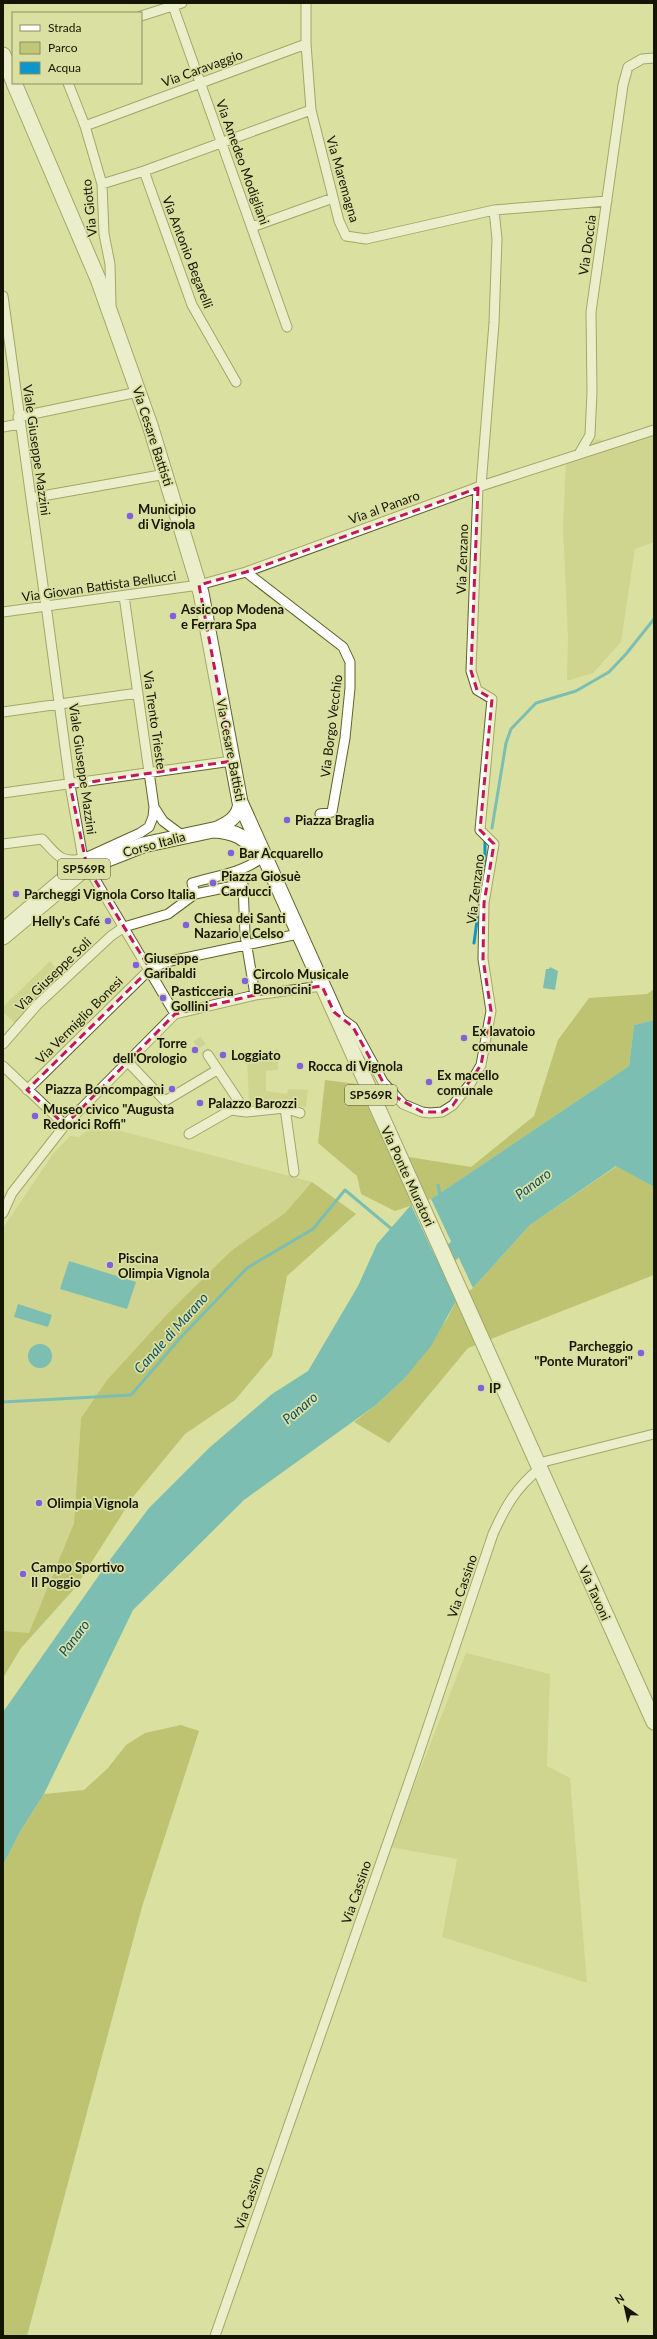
<svg xmlns="http://www.w3.org/2000/svg" width="657" height="2339" font-family="Lato,sans-serif">
<rect width="100%" height="100%" fill="#dae0a1"/>
<!-- green -->
<path fill="#c1c779" d="M 654,429 L 654,542 L 635,549 L 621,642 L 593,673 L 567,681 L 568,638 L 563,527 L 566,459 L 597,439 L 611,442 Z
M 50,961 L 62,976 L 16,1024 L 3,1012 L 3,1007 Z
M 278,1049 L 278,1070 L 266,1071 L 266,1091 L 287,1094 L 288,1089 L 308,1090 L 306,1107 L 297,1106 L 297,1101 L 249,1105 L 247,1056 Z
M 95,1124 L 312,1182 L 285,1213 L 232,1250 L 169,1312 L 107,1380 L 81,1418 L 74,1523 L 29,1634 L 3,1631 L 3,1228 L 53,1154 L 70,1136 L 79,1137 Z
M 466,1653 L 550,1674 L 547,1766 L 570,1778 L 587,1983 L 442,1937 L 457,1859 L 390,1847 Z"/>
<!-- forest -->
<path fill="#9aa035" d="M 654,989 L 654,1020 L 634,1025 L 629,1066 L 431,1199 L 395,1211 L 361,1194 L 357,1176 L 318,1143 L 325,1080 L 357,1084 L 390,1154 L 471,1167 L 534,1116 L 558,1040 L 589,998 L 647,994 Z
M 617,1166 L 654,1187 L 654,1275 L 468,1348 L 389,1443 L 354,1422 L 376,1405 L 404,1379 L 447,1319 L 456,1301 L 473,1288 L 530,1225 Z
M 312,1182 L 356,1214 L 287,1276 L 272,1356 L 235,1400 L 185,1434 L 133,1497 L 75,1588 L 21,1648 L 3,1678 L 3,1631 L 29,1633 L 74,1523 L 81,1418 L 107,1380 L 169,1312 L 232,1250 L 285,1213 Z
M 181,1725 L 199,1731 L 142,1907 L 27,2336 L 3,2336 L 3,1865 L 21,1830 L 44,1794 L 84,1790 L 108,1768 L 126,1745 L 145,1733 Z"/>
<!-- water -->
<path fill="#0c96cb" d="M 550,967 L 558,971 L 555,990 L 543,988 L 546,969 L 549,969 Z
M 654,1020 L 654,1187 L 616,1166 L 530,1225 L 473,1288 L 431,1199 L 629,1066 L 634,1025 Z
M 411,1205 L 456,1301 L 431,1346 L 404,1379 L 376,1405 L 244,1500 L 133,1610 L 44,1794 L 21,1830 L 3,1865 L 3,1712 L 109,1561 L 149,1508 L 209,1448 L 272,1394 L 308,1371 L 358,1286 L 377,1244 Z
M 69,1261 L 136,1282 L 127,1309 L 60,1289 Z
M 18,1304 L 52,1315 L 48,1327 L 14,1317 Z
M28 1356a12 12 0 1 1 24 0a12 12 0 1 1-24 0Z"/>
<g fill="none" stroke-linecap="round" stroke-linejoin="round">
<!-- stream -->
<path stroke="#0c96cb" stroke-width="3" d="M 492,828 L 506,743 L 511,729 L 536,703 L 576,691 L 609,672 L 626,654 L 654,619
M 474,943 L 485,862 L 485,842
M 438,1185 L 440,1196
M 3,1402 L 131,1395 L 182,1336 L 247,1268 L 313,1229 L 345,1190 L 394,1231"/>
<!-- river -->
<path stroke="#0c96cb" stroke-width="17" d="M 423,1282 L 436,1266 L 473,1234"/>
<!-- street-tunnel -->
<path stroke="#bcc289" stroke-width="9" stroke-dasharray="9 4.5" stroke-linecap="butt" d="M 197,1039 L 208,1055"/>
<!-- street casing -->
<g stroke="#5e6226" stroke-width="11">
<path id="street" d="M 306,3 L 306,44 L 311,110 L 339,221 L 346,236 L 366,239 L 494,210 L 607,201
M 173,6 L 287,327
M 141,16 L 182,3
M 68,83 L 85,126 L 102,184 L 104,234 L 110,264 L 111,304
M 85,126 L 306,44
M 144,171 L 192,305 L 236,382
M 102,184 L 144,171 L 311,110
M 252,227 L 333,198
M 3,296 L 46,607
M 18,417 L 138,392
M 3,427 L 19,424
M 579,454 L 590,435 L 592,392 L 591,312 L 623,85 L 628,67 L 642,59 L 654,58
M 481,486 L 494,323 L 497,239 L 494,210
M 31,498 L 166,474
M 246,572 L 343,647 L 350,662 L 350,688 L 345,738 L 332,812 L 320,814
M 124,596 L 154,807 L 163,821 L 183,836
M 3,612 L 199,585 L 246,572 L 481,486 L 654,430
M 47,612 L 70,785 L 83,859 L 175,1014
M 3,712 L 138,693
M 3,793 L 232,761
M 3,844 L 42,839 C 55,852 60,864 80,859
M 3,927 L 83,859 L 140,833 L 149,827 L 153,817 L 154,807
M 255,995 L 245,935 L 243,884 L 195,894 L 192,883 C 215,876 241,873 260,859
M 175,1014 L 255,995 L 322,986
M 338,1016 L 353,1027 L 383,1082 L 403,1104 L 422,1112 L 430,1113 L 442,1112 L 453,1105 L 470,1084 L 481,1065 L 491,1011 L 483,959 L 484,903 L 494,844 L 480,830 L 492,699 L 477,690 L 471,671 L 478,488
M 3,1044 L 37,1005 L 111,936 L 124,927 L 168,914 L 195,894
M 208,1055 L 246,1112
M 127,1061 L 165,1101 L 217,1070
M 3,1066 L 65,1125
M 27,1090 L 150,969 L 166,962 L 298,934
M 285,1108 L 294,1172
M 189,1134 L 231,1110 L 246,1112 L 285,1108 L 300,1113
M 3,1213 L 12,1193 L 65,1125 L 175,1014
M 539,1463 L 654,1434
M 215,2336 L 417,1759 L 493,1534 C 506,1505 516,1488 540,1468"/>
</g>
<!-- secondary casing -->
<g stroke="#5e6226" stroke-width="15">
<path id="secondary" d="M 213,830 C 226,824 239,819 240,802"/>
</g>
<!-- primary casing -->
<g stroke="#5e6226" stroke-width="17">
<path id="primary" d="M 3,55 L 13,80
M 14,83 L 98,279 L 150,425 L 201,593 L 240,802 L 654,1722
M 3,937 L 87,867 L 143,845 L 213,830 C 234,831 248,837 258,856"/>
</g>
<!-- street -->
<use href="#street" stroke="#fff" stroke-width="9"/>
<!-- secondary -->
<use href="#secondary" stroke="#fff" stroke-width="13"/>
<!-- primary -->
<use href="#primary" stroke="#fff" stroke-width="15"/>
</g>
<!-- marked area -->
<path d="M0 0H657V2339H0ZM 478,488 L 471,671 L 477,690 L 492,699 L 480,830 L 494,844 L 484,903 L 483,959 L 491,1011 L 481,1065 L 453,1105 L 442,1112 L 422,1112 L 396,1097 L 383,1082 L 353,1027 L 334,1012 L 322,986 L 255,995 L 175,1014 L 65,1125 L 27,1090 L 150,969 L 87,867 L 70,785 L 232,761 L 199,585 L 246,572 Z" fill="#dae0a1" fill-opacity=".55" fill-rule="evenodd"/>
<path fill="none" stroke="#c2185b" stroke-width="3" stroke-dasharray="8 5" stroke-linejoin="round" d="M 478,488 L 471,671 L 477,690 L 492,699 L 480,830 L 494,844 L 484,903 L 483,959 L 491,1011 L 481,1065 L 453,1105 L 442,1112 L 422,1112 L 396,1097 L 383,1082 L 353,1027 L 334,1012 L 322,986 L 255,995 L 175,1014 L 65,1125 L 27,1090 L 150,969 L 87,867 L 70,785 L 232,761 L 199,585 L 246,572 Z"/>
<!-- markers -->
<g fill="#8260db" stroke="#dae0a1" stroke-width="1.5">
<circle cx="130" cy="516" r="4"/>
<circle cx="173" cy="616" r="4"/>
<circle cx="287" cy="820" r="4"/>
<circle cx="231" cy="853" r="4"/>
<circle cx="213" cy="883" r="4"/>
<circle cx="16" cy="894" r="4"/>
<circle cx="108" cy="921" r="4"/>
<circle cx="186" cy="925" r="4"/>
<circle cx="136" cy="965" r="4"/>
<circle cx="245" cy="981" r="4"/>
<circle cx="163" cy="998" r="4"/>
<circle cx="464" cy="1038" r="4"/>
<circle cx="195" cy="1050" r="4"/>
<circle cx="223" cy="1055" r="4"/>
<circle cx="300" cy="1066" r="4"/>
<circle cx="429" cy="1082" r="4"/>
<circle cx="172" cy="1089" r="4"/>
<circle cx="200" cy="1103" r="4"/>
<circle cx="35" cy="1116" r="4"/>
<circle cx="110" cy="1265" r="4"/>
<circle cx="641" cy="1353" r="4"/>
<circle cx="481" cy="1388" r="4"/>
<circle cx="39" cy="1503" r="4"/>
<circle cx="23" cy="1574" r="4"/>
</g>
<g text-anchor="middle" stroke-width="3.5" stroke-linejoin="round" paint-order="stroke">
<!-- shield labels -->
<g fill="#dae0a1" stroke="#505331" stroke-width="1">
<rect x="58" y="859" width="52" height="20" rx="3"/>
<rect x="345" y="1085" width="52" height="20" rx="3"/>
</g>
<g font-size="12" font-weight="bold" fill="#151601">
<text x="84" y="873">SP569R</text>
<text x="371" y="1099">SP569R</text>
</g>
<!-- street labels -->
<g font-size="13" fill="#151601" stroke="#dae0a1">
<text transform="translate(202 68) rotate(-20)" y="5">Via Caravaggio</text>
<text transform="translate(243 162) rotate(70)" y="5">Via Amedeo Modigliani</text>
<text transform="translate(343 179) rotate(74)" y="5">Via Maremagna</text>
<text transform="translate(89 208) rotate(-96)" y="5">Via Giotto</text>
<text transform="translate(587 245) rotate(-82)" y="5">Via Doccia</text>
<text transform="translate(188 252) rotate(69)" y="5">Via Antonio Begarelli</text>
<text transform="translate(153 436) rotate(72)" y="5">Via Cesare Battisti</text>
<text transform="translate(37 450) rotate(82)" y="5">Viale Giuseppe Mazzini</text>
<text transform="translate(384 507) rotate(-20)" y="5">Via al Panaro</text>
<text transform="translate(462 559) rotate(-88)" y="5">Via Zenzano</text>
<text transform="translate(99 586) rotate(-8)" y="5">Via Giovan Battista Bellucci</text>
<text transform="translate(155 720) rotate(82)" y="5">Via Trento Trieste</text>
<text transform="translate(331 726) rotate(-83)" y="5">Via Borgo Vecchio</text>
<text transform="translate(231 750) rotate(79)" y="5">Via Cesare Battisti</text>
<text transform="translate(83 769) rotate(82)" y="5">Viale Giuseppe Mazzini</text>
<text transform="translate(154 844) rotate(-15)" y="5">Corso Italia</text>
<text transform="translate(475 889) rotate(-83)" y="5">Via Zenzano</text>
<text transform="translate(53 974) rotate(-44)" y="5">Via Giuseppe Soli</text>
<text transform="translate(79 1020) rotate(-45)" y="5">Via Vermiglio Bonesi</text>
<text transform="translate(408 1176) rotate(65)" y="5">Via Ponte Muratori</text>
<text transform="translate(462 1586) rotate(-71)" y="5">Via Cassino</text>
<text transform="translate(595 1593) rotate(66)" y="5">Via Tavoni</text>
<text transform="translate(356 1892) rotate(-71)" y="5">Via Cassino</text>
<text transform="translate(249 2198) rotate(-71)" y="5">Via Cassino</text>
</g>
<!-- poi labels -->
<g font-size="13" font-weight="bold" fill="#151601" stroke="#dae0a1" text-anchor="start">
<text x="138" y="514">Municipio<tspan x="138" dy="15">di Vignola</tspan></text>
<text x="181" y="614">Assicoop Modena<tspan x="181" dy="15">e Ferrara Spa</tspan></text>
<text x="295" y="825">Piazza Braglia</text>
<text x="239" y="858">Bar Acquarello</text>
<text x="221" y="881">Piazza Giosuè<tspan x="221" dy="15">Carducci</tspan></text>
<text x="24" y="899">Parcheggi Vignola Corso Italia</text>
<text x="194" y="923">Chiesa dei Santi<tspan x="194" dy="15">Nazario e Celso</tspan></text>
<text x="100" y="926" text-anchor="end">Helly's Café</text>
<text x="144" y="963">Giuseppe<tspan x="144" dy="15">Garibaldi</tspan></text>
<text x="253" y="979">Circolo Musicale<tspan x="253" dy="15">Bononcini</tspan></text>
<text x="171" y="996">Pasticceria<tspan x="171" dy="15">Gollini</tspan></text>
<text x="472" y="1036">Ex lavatoio<tspan x="472" dy="15">comunale</tspan></text>
<text x="187" y="1048" text-anchor="end">Torre<tspan x="187" dy="15">dell'Orologio</tspan></text>
<text x="231" y="1060">Loggiato</text>
<text x="308" y="1071">Rocca di Vignola</text>
<text x="437" y="1080">Ex macello<tspan x="437" dy="15">comunale</tspan></text>
<text x="164" y="1094" text-anchor="end">Piazza Boncompagni</text>
<text x="208" y="1108">Palazzo Barozzi</text>
<text x="43" y="1114">Museo civico "Augusta<tspan x="43" dy="15">Redorici Roffi"</tspan></text>
<text x="118" y="1263">Piscina<tspan x="118" dy="15">Olimpia Vignola</tspan></text>
<text x="633" y="1351" text-anchor="end">Parcheggio<tspan x="633" dy="15">"Ponte Muratori"</tspan></text>
<text x="489" y="1393">IP</text>
<text x="47" y="1508">Olimpia Vignola</text>
<text x="31" y="1572">Campo Sportivo<tspan x="31" dy="15">Il Poggio</tspan></text>
</g>
<!-- water labels -->
<g font-size="14" font-style="italic" fill="#104f6b" stroke="#dae0a1">
<text transform="translate(533 1184) rotate(-37)" y="5">Panaro</text>
<text transform="translate(171 1333) rotate(-48)" y="5">Canale di Marano</text>
<text transform="translate(300 1408) rotate(-40)" y="5">Panaro</text>
<text transform="translate(74 1638) rotate(-53)" y="5">Panaro</text>
</g>
</g>
<!-- border -->
<rect width="657" height="2339" fill="none" stroke="#151601" stroke-width="8"/>
<!-- legend -->
<rect x="12" y="12" width="130" height="72" fill="#dae0a1" stroke="#8b8f61"/>
<rect x="20" y="25" width="20" height="6" fill="#ffffff" stroke="#8b8f61"/>
<text x="48" y="32" font-size="12" fill="#151601">Strada</text>
<rect x="20" y="42" width="20" height="12" fill="#c1c779" stroke="#8b8f61"/>
<text x="48" y="52" font-size="12" fill="#151601">Parco</text>
<rect x="20" y="62" width="20" height="12" fill="#0c96cb" stroke="#8b8f61"/>
<text x="48" y="72" font-size="12" fill="#151601">Acqua</text>
<!-- north arrow -->
<g transform="translate(625 2307) rotate(326)" stroke="#dae0a1" stroke-width="3" paint-order="stroke">
<path d="M0-3L7 15L0 10L-7 15Z" fill="#151601"/>
<text y="-6" font-size="11" font-weight="bold" text-anchor="middle" fill="#151601">N</text>
</g>
</svg>
